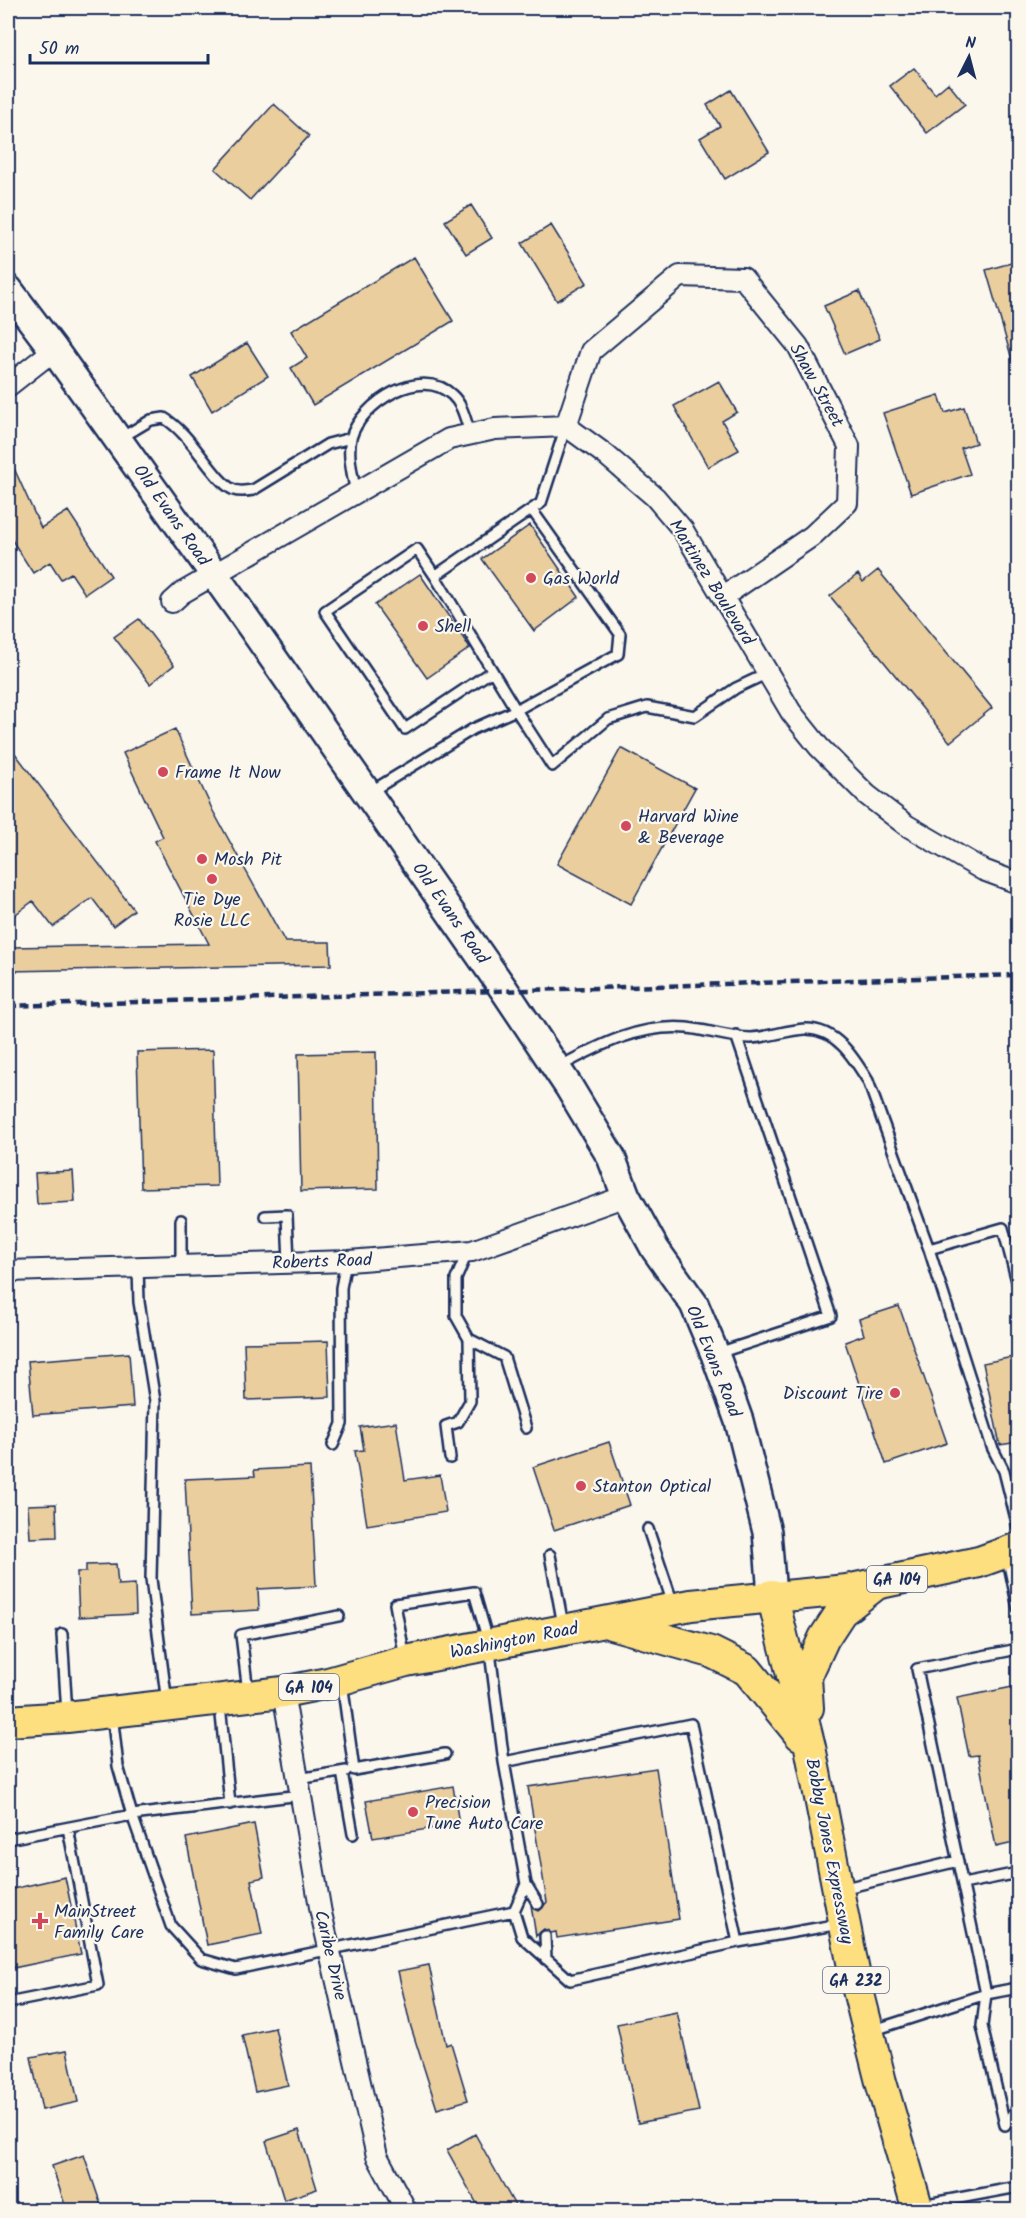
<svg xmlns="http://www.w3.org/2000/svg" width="1026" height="2218" font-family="Kalam,sans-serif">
<rect width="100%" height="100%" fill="#fbf7ec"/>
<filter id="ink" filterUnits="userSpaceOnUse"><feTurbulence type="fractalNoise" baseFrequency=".0167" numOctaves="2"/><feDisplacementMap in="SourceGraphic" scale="12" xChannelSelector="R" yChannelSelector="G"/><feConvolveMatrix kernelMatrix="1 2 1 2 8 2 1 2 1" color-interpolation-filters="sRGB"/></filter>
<g filter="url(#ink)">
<!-- building -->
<path fill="#eace9e" stroke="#1b2f5e" stroke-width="1.5" d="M 914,68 L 935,94 L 948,83 L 965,104 L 927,133 L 890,86 Z
M 731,90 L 769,152 L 725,179 L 700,138 L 720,126 L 707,105 Z
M 274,104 L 309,136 L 250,200 L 215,169 Z
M 471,205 L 492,238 L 466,254 L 445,221 Z
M 551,225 L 587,283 L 557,301 L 522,243 Z
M 414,257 L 453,321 L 313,405 L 291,368 L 307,358 L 291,331 Z
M 1018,261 L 1018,362 L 1013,363 L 986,270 Z
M 859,291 L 880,339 L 845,354 L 824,306 Z
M 247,343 L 268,376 L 212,411 L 192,377 Z
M 719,381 L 737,412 L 722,421 L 739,450 L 708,467 L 674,406 Z
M 939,395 L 945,413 L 964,407 L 976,443 L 961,448 L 970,474 L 911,494 L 883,413 Z
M 8,455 L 41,528 L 68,511 L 111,576 L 85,594 L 71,573 L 61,579 L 50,562 L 33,573 L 8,534 Z
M 530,525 L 579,597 L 534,631 L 482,559 Z
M 878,570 L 992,708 L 950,742 L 830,596 L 858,574 L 863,582 Z
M 420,574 L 470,648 L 427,678 L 375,605 Z
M 139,619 L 174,665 L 150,684 L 114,637 Z
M 175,729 L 213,811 L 285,942 L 330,942 L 331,965 L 8,971 L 8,947 L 209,944 L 155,841 L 163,837 L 123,753 Z
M 8,744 L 134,910 L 113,926 L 92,898 L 53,927 L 33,901 L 8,920 Z
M 621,748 L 695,788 L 631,904 L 557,864 Z
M 213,1050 L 217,1186 L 141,1188 L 137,1052 Z
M 376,1052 L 378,1189 L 301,1191 L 298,1054 Z
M 73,1171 L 75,1202 L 37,1204 L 35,1173 Z
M 899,1306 L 947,1443 L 886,1464 L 845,1342 L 864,1335 L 859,1319 Z
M 328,1341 L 330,1397 L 246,1400 L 244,1343 Z
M 129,1353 L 133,1407 L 33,1415 L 28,1361 Z
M 1018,1356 L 1018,1442 L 1000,1445 L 983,1363 Z
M 396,1422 L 405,1480 L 440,1475 L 446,1512 L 367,1525 L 355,1451 L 364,1450 L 360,1427 Z
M 609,1442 L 630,1505 L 554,1530 L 533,1467 Z
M 310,1467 L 316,1586 L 258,1589 L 259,1610 L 192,1614 L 185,1479 L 255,1476 L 254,1470 Z
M 56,1504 L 57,1537 L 30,1538 L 28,1505 Z
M 116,1564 L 118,1585 L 135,1584 L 136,1614 L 79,1617 L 77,1572 L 86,1572 L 86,1565 Z
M 1018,1686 L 1018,1842 L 996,1847 L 978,1755 L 969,1756 L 957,1698 Z
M 656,1768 L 679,1919 L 557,1938 L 556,1932 L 551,1933 L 544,1929 L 536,1936 L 531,1905 L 539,1911 L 547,1902 L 528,1787 Z
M 453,1786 L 459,1824 L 373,1838 L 366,1801 Z
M 254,1824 L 264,1877 L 251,1880 L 262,1934 L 207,1945 L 186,1838 Z
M 65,1877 L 81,1954 L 13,1968 L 8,1942 L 8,1890 Z
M 429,1965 L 446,2045 L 451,2043 L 468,2100 L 437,2109 L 410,2024 L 398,1971 Z
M 677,2012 L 699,2111 L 638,2123 L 617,2024 Z
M 275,2028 L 288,2085 L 255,2092 L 242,2035 Z
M 67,2050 L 78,2102 L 42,2110 L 31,2057 Z
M 299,2130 L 317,2189 L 284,2200 L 266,2141 Z
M 475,2134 L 518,2211 L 481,2211 L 447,2150 Z
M 84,2155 L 103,2211 L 67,2211 L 52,2166 Z"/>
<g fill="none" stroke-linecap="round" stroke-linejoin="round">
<!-- lane casing -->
<g stroke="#1b2f5e" stroke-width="14">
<path id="lane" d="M 119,439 L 151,420 L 164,418 C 192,434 213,481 234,490 C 239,492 247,491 253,490 L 328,444 L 351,438
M 356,494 C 353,476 347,455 351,438 C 361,403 421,365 452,395 C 463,405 465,419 470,433
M 532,510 L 620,634 L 618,654 L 516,710 L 552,766 L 608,719 L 647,707 L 695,716 L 736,688 L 768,673
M 435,576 L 417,549 L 325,611 L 405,729 L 492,671
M 370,792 L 473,729 L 516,710 L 435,576 L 541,503 L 566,426
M 559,1067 C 599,1045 640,1024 687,1028 C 708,1030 730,1038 751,1038 C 769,1037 787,1030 805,1029 C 836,1028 854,1058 868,1081 L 929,1249 L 992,1447 L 1004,1471 L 1018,1527
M 265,1216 L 287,1215 L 289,1263
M 181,1220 L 181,1266
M 929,1249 L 1003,1228 L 1018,1285
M 138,1267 L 139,1302 L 155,1401 L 151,1579 L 167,1703
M 469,1339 L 504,1357 L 526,1428
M 718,1353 L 831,1316 L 736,1035
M 333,1445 L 342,1424 L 341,1288 L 346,1261
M 450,1458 L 446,1426 L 458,1422 L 470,1401 L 469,1339 L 456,1316 L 456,1279 L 468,1251
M 648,1529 L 673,1604
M 550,1555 L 563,1625
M 1007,1555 L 1018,1608
M 62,1634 L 67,1714
M 405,1658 L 395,1604 L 474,1592 L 489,1644 L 504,1762 L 526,1884 L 514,1911 L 522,1937 L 570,1980 L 738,1942 L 840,1924
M 342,1682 L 354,1770 L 445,1754
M 248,1692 L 241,1635 L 339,1616
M 220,1705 L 230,1804
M 112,1714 L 118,1766 L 132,1815 L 171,1926 L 201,1959 L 236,1969 L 514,1911
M 504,1762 L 691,1724 L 738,1942
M 342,1772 L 353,1834
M 298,1779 L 346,1771
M 8,1839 L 132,1815 L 301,1795
M 526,1884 L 538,1904
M 963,1884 L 1018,1873
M 841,1889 L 958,1861
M 545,1936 L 546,1959
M 8,2003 L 98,1985 L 68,1828
M 871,2031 L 986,1994 L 1018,1988
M 1005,2125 L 982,2026 L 986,1994 L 917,1669 L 1018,1649
M 1005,2125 L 1018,2108
M 922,2205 L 1018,2187"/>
</g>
<!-- street casing -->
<g stroke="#1b2f5e" stroke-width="24">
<path id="street" d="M 8,386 L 54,350
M 566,426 L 591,351 L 680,276 L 743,278 L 798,346 L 849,446 L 847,503 L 812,536 L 724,596
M 172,602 L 182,593 L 449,439 L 495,429 L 566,426 L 606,455 L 655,497 L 683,530 L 791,712 L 819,747 L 867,795 L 906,825 L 983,870 L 1018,883
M 8,1271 L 349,1261 L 472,1251 L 626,1196
M 283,1692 L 321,1913 L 377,2156 L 406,2210"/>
</g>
<!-- secondary casing -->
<g stroke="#1b2f5e" stroke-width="32">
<path id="secondary" d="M 8,289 L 54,350 L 253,629 L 505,991 L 569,1087 L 611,1157 L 626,1196 L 655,1249 L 694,1304 L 715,1354 L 739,1421 L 767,1532 L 772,1595"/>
</g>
<!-- primary casing -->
<g stroke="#1b2f5e" stroke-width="34">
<path id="primary" d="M 772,1595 L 810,1747 L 856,1982 L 881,2082 L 918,2210
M 611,1624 L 711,1652 L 747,1670 L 800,1735
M 808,1708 L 806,1677 L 824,1638 L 841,1612 L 874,1586
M 8,1721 L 67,1717 L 283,1692 L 328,1683 L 406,1661 L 691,1605 L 847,1590 L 979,1562 L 1018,1548"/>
</g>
<!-- lane -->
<use href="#lane" stroke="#fbf7ec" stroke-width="9"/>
<!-- street -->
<use href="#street" stroke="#fbf7ec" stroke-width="20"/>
<!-- secondary -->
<use href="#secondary" stroke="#fbf7ec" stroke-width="27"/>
<!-- primary -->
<use href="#primary" stroke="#fddf80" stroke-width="30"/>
<!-- rail -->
<path stroke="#1b2f5e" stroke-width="4.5" stroke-dasharray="9 4.5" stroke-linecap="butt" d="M 8,1006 L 1018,975"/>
</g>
</g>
<!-- markers -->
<g fill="#d1495b" stroke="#fbf7ec" stroke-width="2">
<circle cx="531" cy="578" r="6"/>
<circle cx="423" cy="626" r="6"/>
<circle cx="163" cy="772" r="6"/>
<circle cx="626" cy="826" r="6"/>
<circle cx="202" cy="859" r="6"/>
<circle cx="212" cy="879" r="6"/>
<circle cx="895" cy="1393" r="6"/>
<circle cx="581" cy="1486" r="6"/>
<circle cx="413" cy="1812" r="6"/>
<path d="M37 1912h6v6h6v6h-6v6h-6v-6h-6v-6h6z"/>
</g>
<g text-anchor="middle" stroke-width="4.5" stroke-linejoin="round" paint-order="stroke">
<!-- shield labels -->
<g fill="#fbf7ec" stroke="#5e6b89" stroke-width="1.5">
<rect x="867" y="1566" width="60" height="26" rx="4.5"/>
<rect x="279" y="1674" width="60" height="26" rx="4.5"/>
<rect x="823" y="1967" width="66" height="26" rx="4.5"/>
</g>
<g font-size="16" font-weight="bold" fill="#1b2f5e">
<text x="897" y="1585">GA 104</text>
<text x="309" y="1693">GA 104</text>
<text x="856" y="1986">GA 232</text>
</g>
<!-- street labels -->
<g font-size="18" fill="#1b2f5e" stroke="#fbf7ec">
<text transform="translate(817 385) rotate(61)" y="6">Shaw Street</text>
<text transform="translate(172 515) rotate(55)" y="6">Old Evans Road</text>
<text transform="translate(712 582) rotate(58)" y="6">Martinez Boulevard</text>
<text transform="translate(451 913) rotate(55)" y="6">Old Evans Road</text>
<text transform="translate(322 1261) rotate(-2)" y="6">Roberts Road</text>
<text transform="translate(714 1361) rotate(68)" y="6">Old Evans Road</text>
<text transform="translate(514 1640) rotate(-11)" y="6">Washington Road</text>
<text transform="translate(830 1851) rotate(79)" y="6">Bobby Jones Expressway</text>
<text transform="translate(331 1955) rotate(77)" y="6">Caribe Drive</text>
</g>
<!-- poi labels -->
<g font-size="18" fill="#1b2f5e" stroke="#fbf7ec" text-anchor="start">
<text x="543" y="584">Gas World</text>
<text x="435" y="632">Shell</text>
<text x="175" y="778">Frame It Now</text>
<text x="638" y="822">Harvard Wine<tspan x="638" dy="21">&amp; Beverage</tspan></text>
<text x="214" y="865">Mosh Pit</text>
<text x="212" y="905" text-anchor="middle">Tie Dye<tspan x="212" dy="21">Rosie LLC</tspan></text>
<text x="883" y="1399" text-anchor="end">Discount Tire</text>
<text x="593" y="1492">Stanton Optical</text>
<text x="425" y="1808">Precision<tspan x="425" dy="21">Tune Auto Care</tspan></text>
<text x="54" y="1917">MainStreet<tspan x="54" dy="21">Family Care</tspan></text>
</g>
</g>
<!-- margin -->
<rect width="1026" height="2218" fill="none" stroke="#fbf7ec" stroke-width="30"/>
<rect x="15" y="15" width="996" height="2188" fill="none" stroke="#1b2f5e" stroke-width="2" filter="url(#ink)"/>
<!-- north arrow -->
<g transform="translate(969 57) rotate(6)" stroke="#fbf7ec" stroke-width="4.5" paint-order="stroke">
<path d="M0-4.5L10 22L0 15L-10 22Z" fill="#1b2f5e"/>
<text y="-9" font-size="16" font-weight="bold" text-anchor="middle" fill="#1b2f5e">N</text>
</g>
<!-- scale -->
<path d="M30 54v9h178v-9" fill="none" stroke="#1b2f5e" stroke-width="3"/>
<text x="39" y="54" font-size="18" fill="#1b2f5e" stroke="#fbf7ec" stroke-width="4.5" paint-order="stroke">50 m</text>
</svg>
